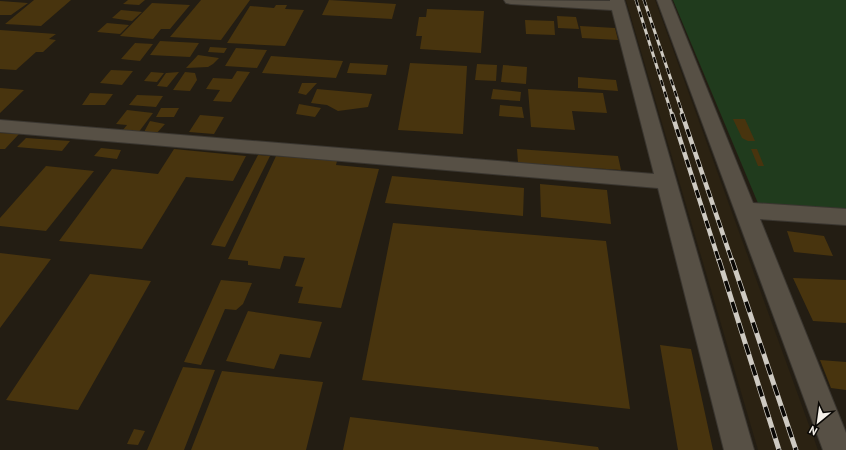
<svg xmlns="http://www.w3.org/2000/svg" width="846" height="450" font-family="'PT Sans',sans-serif">
<rect width="100%" height="100%" fill="#231d13"/>
<!-- built -->
<path fill="#2b2212" d="M 626,0 L 655,0 L 818,450 L 758,450 Z"/>
<!-- green -->
<path fill="#203b1d" d="M 673,0 L 846,0 L 846,214 L 760,208 Z"/>
<!-- building -->
<path fill="#48340e" d="M 34,0 L 71,0 L 41,26 L 5,24 Z
M 128,0 L 145,0 L 139,5 L 123,4 Z
M 201,0 L 250,0 L 221,40 L 170,37 Z
M 329,0 L 396,4 L 392,19 L 322,15 Z
M 0,1 L 28,3 L 11,15 L 0,15 Z
M 152,3 L 190,5 L 170,29 L 161,29 L 153,39 L 120,36 Z
M 276,5 L 287,5 L 285,9 L 304,10 L 285,46 L 227,43 L 250,6 L 274,8 Z
M 427,9 L 484,11 L 481,53 L 420,49 L 422,36 L 416,36 L 419,17 L 426,17 Z
M 121,10 L 142,12 L 132,21 L 112,18 Z
M 557,16 L 576,17 L 579,29 L 558,28 Z
M 525,20 L 554,21 L 555,35 L 526,34 Z
M 107,23 L 129,25 L 120,34 L 97,32 Z
M 580,26 L 615,28 L 618,40 L 582,38 Z
M 0,30 L 56,34 L 49,39 L 56,40 L 43,52 L 36,52 L 16,70 L 0,69 Z
M 160,41 L 199,43 L 190,57 L 150,55 Z
M 135,43 L 153,44 L 140,61 L 121,59 Z
M 210,47 L 227,48 L 224,53 L 208,52 Z
M 236,48 L 267,50 L 257,68 L 225,66 Z
M 198,55 L 219,58 L 213,64 L 208,67 L 186,68 Z
M 271,56 L 343,61 L 336,78 L 262,73 Z
M 350,63 L 388,65 L 386,75 L 347,73 Z
M 410,63 L 467,66 L 463,134 L 398,130 Z
M 477,64 L 497,65 L 496,81 L 475,80 Z
M 503,65 L 527,67 L 526,84 L 501,82 Z
M 111,70 L 133,71 L 122,85 L 100,83 Z
M 237,71 L 250,72 L 231,102 L 213,101 L 220,90 L 206,89 L 213,78 L 232,79 Z
M 151,72 L 164,73 L 157,82 L 144,81 Z
M 179,72 L 167,87 L 157,86 L 166,73 Z
M 185,72 L 195,73 L 197,80 L 190,91 L 173,90 Z
M 578,77 L 616,80 L 618,91 L 578,88 Z
M 302,83 L 317,83 L 306,95 L 298,93 Z
M 0,88 L 24,90 L 0,113 Z
M 317,89 L 372,94 L 368,107 L 338,111 L 327,105 L 311,103 Z
M 493,89 L 521,92 L 520,101 L 491,99 Z
M 528,89 L 603,93 L 607,113 L 572,111 L 575,130 L 531,127 Z
M 90,93 L 113,94 L 105,105 L 82,105 Z
M 137,95 L 163,96 L 156,107 L 129,105 Z
M 299,104 L 321,108 L 315,117 L 296,114 Z
M 500,105 L 522,107 L 524,118 L 499,116 Z
M 161,108 L 179,108 L 174,117 L 156,117 Z
M 127,110 L 153,113 L 138,133 L 122,131 L 127,125 L 116,124 Z
M 200,115 L 224,117 L 214,134 L 189,132 Z
M 733,119 L 745,119 L 755,141 L 748,141 L 742,138 Z
M 150,121 L 165,124 L 156,134 L 144,132 Z
M 0,133 L 19,134 L 5,149 L 0,149 Z
M 26,138 L 70,141 L 62,151 L 17,147 Z
M 101,148 L 121,150 L 117,159 L 94,156 Z
M 174,149 L 246,156 L 233,181 L 186,177 L 142,249 L 59,241 L 112,169 L 158,174 Z
M 517,149 L 618,156 L 621,170 L 518,163 Z
M 751,149 L 757,149 L 764,166 L 758,166 Z
M 258,155 L 270,156 L 225,247 L 211,245 Z
M 276,156 L 337,161 L 336,165 L 379,169 L 341,308 L 298,303 L 303,287 L 295,286 L 305,258 L 284,256 L 280,269 L 248,265 L 248,261 L 228,259 Z
M 46,166 L 94,171 L 46,231 L 0,226 L 0,218 Z
M 392,176 L 524,188 L 523,216 L 385,203 Z
M 540,184 L 607,190 L 611,224 L 541,217 Z
M 393,223 L 606,241 L 630,409 L 362,380 Z
M 787,231 L 824,236 L 833,256 L 794,252 Z
M 0,253 L 51,259 L 0,328 Z
M 90,274 L 151,281 L 78,410 L 6,400 Z
M 793,278 L 846,280 L 846,323 L 813,321 Z
M 221,280 L 252,283 L 243,304 L 236,310 L 225,309 L 201,365 L 184,362 Z
M 248,311 L 322,322 L 310,358 L 280,354 L 274,369 L 226,361 Z
M 660,345 L 691,349 L 713,450 L 678,450 Z
M 820,360 L 846,362 L 846,390 L 831,388 Z
M 183,367 L 215,370 L 184,450 L 147,450 Z
M 222,371 L 323,382 L 306,450 L 191,450 Z
M 350,417 L 598,447 L 599,450 L 343,450 Z
M 134,429 L 145,431 L 138,445 L 127,444 Z"/>
<g fill="none" stroke-linecap="round" stroke-linejoin="round">
<!-- minor casing -->
<g stroke="#3a3630" stroke-width="2">
<path id="minor" d="M 504,0 L 610,1 L 610,0 L 624,0 L 754,450 L 724,450 L 658,188 L 0,132 L 0,120 L 654,174 L 612,10 L 511,4 L 506,3 Z
M 657,0 L 671,0 L 753,203 L 846,209 L 846,225 L 760,219 L 846,433 L 846,450 L 823,450 Z"/>
</g>
<!-- minor -->
<use href="#minor" fill="#575045" fill-rule="evenodd"/>
<!-- rail-far2 casing -->
<g stroke="#cecac2" stroke-width="3">
<path id="rail-far2" d="M 636,0 L 672,115
M 644,0 L 683,115"/>
</g>
<!-- rail-far1 casing -->
<g stroke="#cecac2" stroke-width="4.5">
<path id="rail-far1" d="M 672,114 L 719,261
M 682,114 L 732,261"/>
</g>
<!-- rail casing -->
<g stroke="#cecac2" stroke-width="5">
<path id="rail" d="M 719,260 L 779,450
M 732,260 L 796,450"/>
</g>
<!-- rail-far2 -->
<use href="#rail-far2" stroke="#0a0805" stroke-width="2" stroke-dasharray="6" stroke-linecap="butt"/>
<!-- rail-far1 -->
<use href="#rail-far1" stroke="#0a0805" stroke-width="3" stroke-dasharray="8" stroke-linecap="butt"/>
<!-- rail -->
<use href="#rail" stroke="#0a0805" stroke-width="3.5" stroke-dasharray="11" stroke-linecap="butt"/>
</g>
<!-- north arrow -->
<g transform="translate(818 422) rotate(209)" stroke="#0a0805" stroke-width="3" paint-order="stroke">
<path d="M0-3L7 15L0 10L-7 15Z" fill="#f4f0e9"/>
<text y="-6" font-size="11" font-weight="bold" text-anchor="middle" fill="#f4f0e9">N</text>
</g>
</svg>
